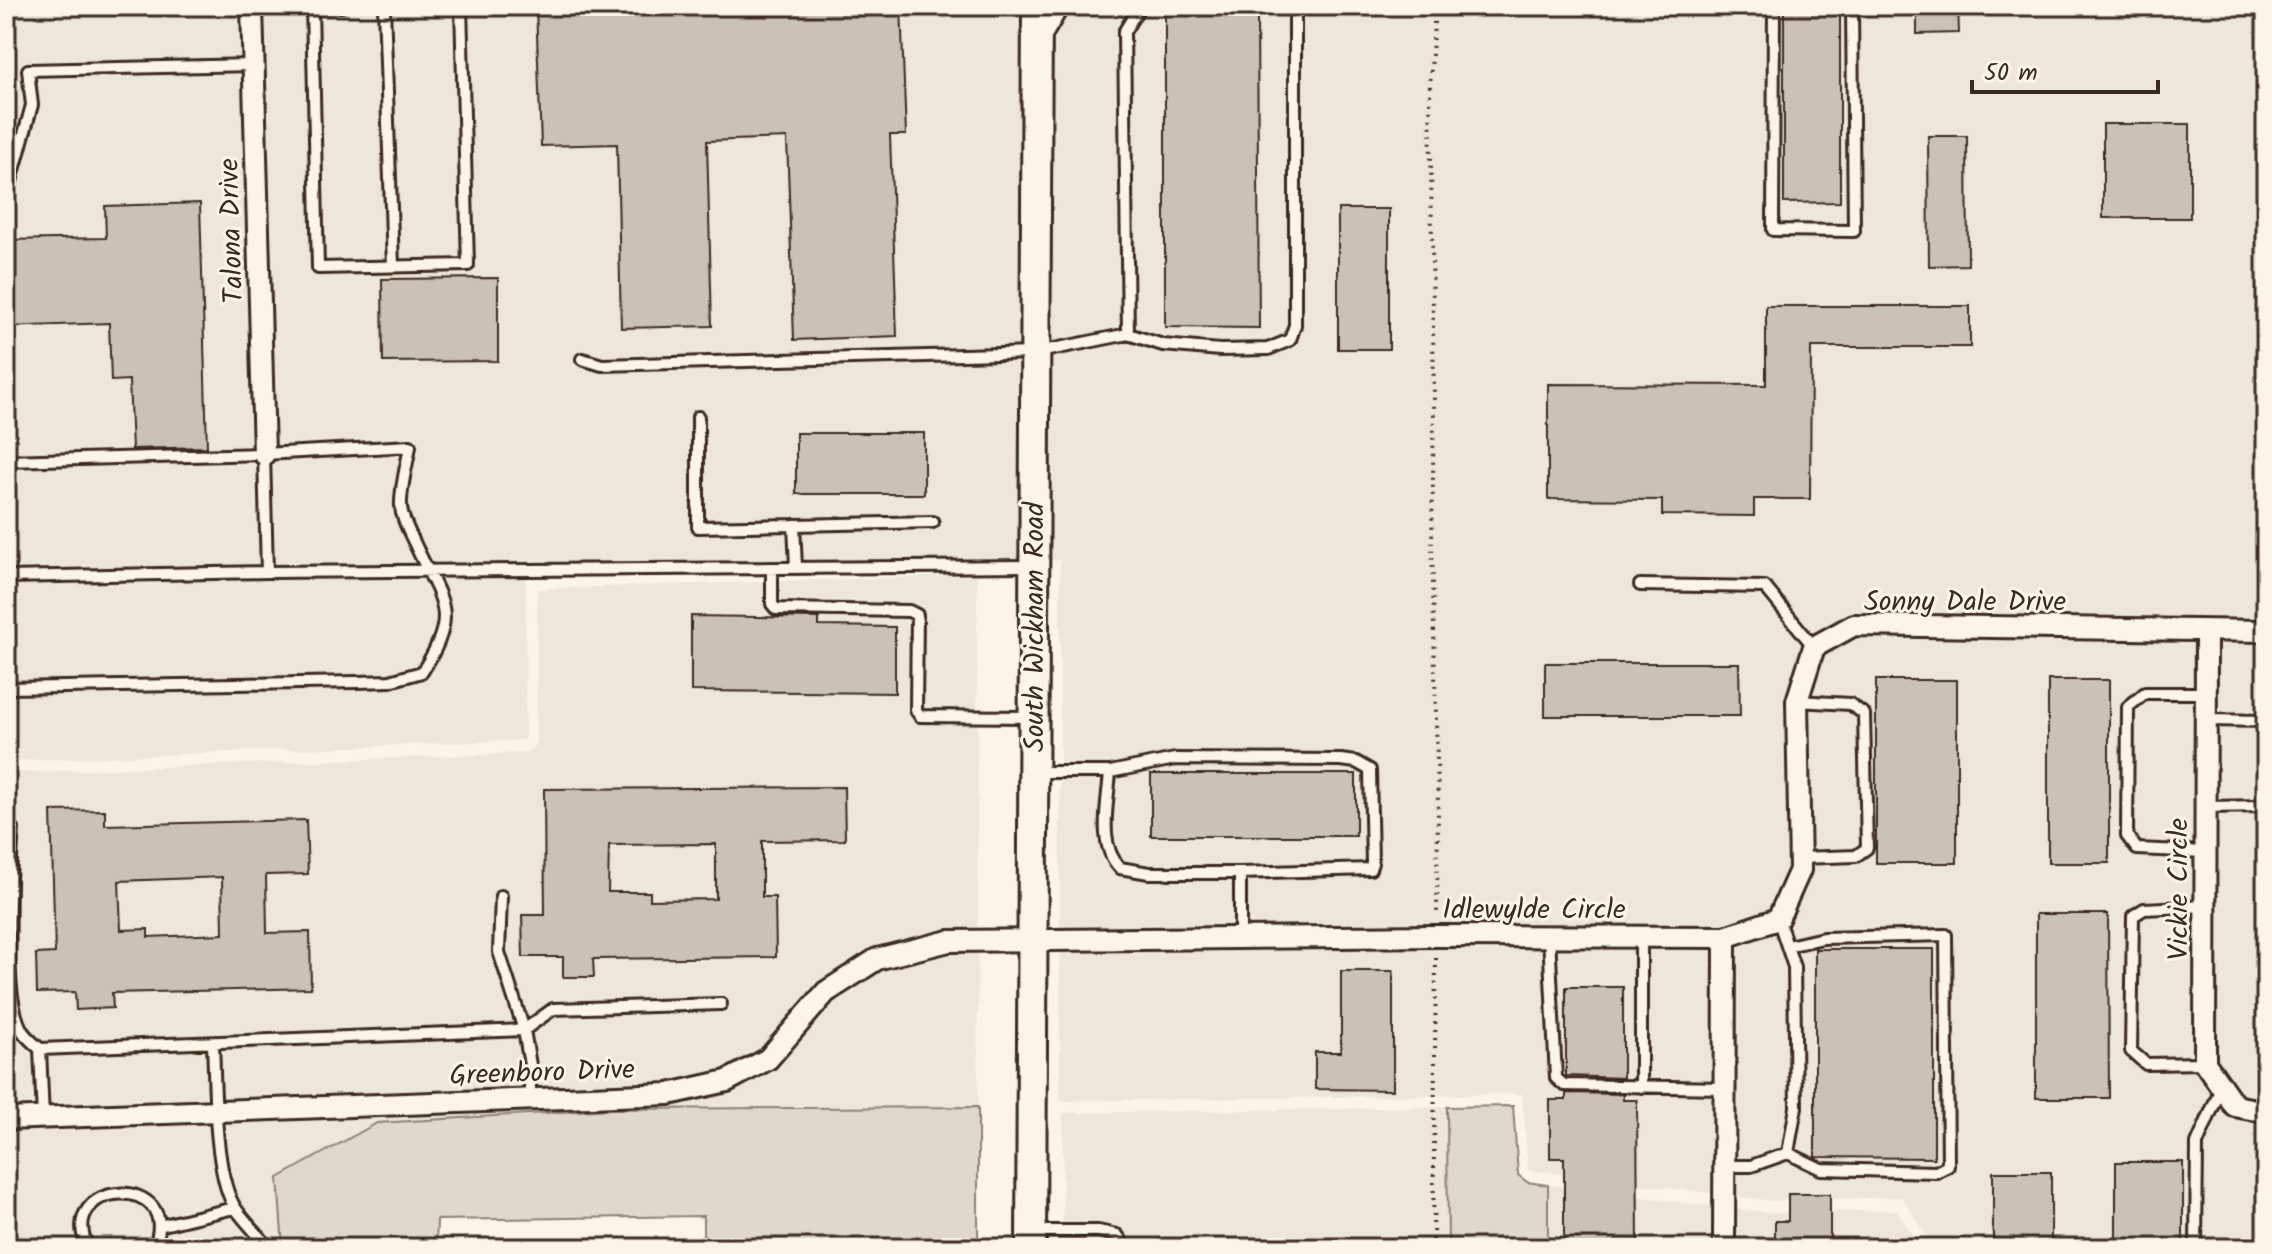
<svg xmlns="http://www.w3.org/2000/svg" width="2272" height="1254" font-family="Kalam,sans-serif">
<rect width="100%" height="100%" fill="#fcf5e5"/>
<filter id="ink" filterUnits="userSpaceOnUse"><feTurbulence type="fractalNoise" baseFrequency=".0125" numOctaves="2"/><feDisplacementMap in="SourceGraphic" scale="16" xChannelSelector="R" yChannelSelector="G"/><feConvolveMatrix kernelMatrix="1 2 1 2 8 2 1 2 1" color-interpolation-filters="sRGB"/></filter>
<g filter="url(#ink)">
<!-- built -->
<path fill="#eee6d6" d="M 6,6 L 2266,6 L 2266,1248 L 1934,1248 L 1902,1197 L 1772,1201 L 1528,1170 L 1522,1094 L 1060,1101 L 1060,560 L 526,577 L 525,740 L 6,761 Z
M 977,575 L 978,1107 L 612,1109 L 377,1123 L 278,1178 L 283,1248 L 6,1248 L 6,773 L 525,753 L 534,747 L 536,740 L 537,589 Z
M 1447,1107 L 1448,1248 L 1062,1248 L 1063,1113 Z
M 1548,1185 L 1711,1206 L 1711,1248 L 1548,1248 Z
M 1736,1209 L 1772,1213 L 1897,1210 L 1921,1248 L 1737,1248 Z"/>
<!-- green -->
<path fill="#e0d8c8" stroke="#8e8173" stroke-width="2" d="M 1513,1106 L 1518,1175 L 1527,1182 L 1548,1185 L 1548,1248 L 1448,1248 L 1447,1107 Z
M 978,1107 L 978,1248 L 703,1248 L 703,1216 L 437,1220 L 436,1248 L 283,1248 L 278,1178 L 377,1123 L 612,1109 Z"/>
<!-- building -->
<path fill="#ccc2b3" stroke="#3b2a1e" stroke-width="2" fill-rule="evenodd" d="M 536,6 L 901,6 L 906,135 L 890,135 L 897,336 L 794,340 L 787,138 L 707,141 L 712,326 L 621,328 L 617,144 L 541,146 Z
M 1784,6 L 1840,6 L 1840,202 L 1784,203 Z
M 1917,6 L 1958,6 L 1959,33 L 1917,34 Z
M 1181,12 L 1257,16 L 1259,328 L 1165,327 L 1165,13 Z
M 2103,124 L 2190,124 L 2190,218 L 2103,218 Z
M 1928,136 L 1967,136 L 1968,265 L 1929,266 Z
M 200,203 L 207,447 L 132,449 L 129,380 L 111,381 L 109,323 L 6,327 L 6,240 L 106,238 L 105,206 Z
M 1338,209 L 1389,209 L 1389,349 L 1338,349 Z
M 498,278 L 498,361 L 383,362 L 382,279 Z
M 1766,306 L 1970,306 L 1970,347 L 1811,347 L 1810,499 L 1754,499 L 1754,516 L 1662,515 L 1662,500 L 1548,499 L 1548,384 L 1766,385 Z
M 796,433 L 924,433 L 924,494 L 796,494 Z
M 691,616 L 819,618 L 819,626 L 895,627 L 895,693 L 691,691 Z
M 1545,663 L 1739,663 L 1740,716 L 1545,716 Z
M 1876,680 L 1957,680 L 1957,863 L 1876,863 Z
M 2048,680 L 2109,680 L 2109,863 L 2048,863 Z
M 1151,774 L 1356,774 L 1356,836 L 1151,836 Z
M 844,787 L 845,840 L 762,841 L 762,897 L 775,897 L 776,957 L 593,959 L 594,977 L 563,977 L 563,957 L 523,957 L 522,915 L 545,915 L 544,789 ZM 716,844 L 716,899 L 650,900 L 650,892 L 608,892 L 609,845 Z
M 105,810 L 105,825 L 306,820 L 308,874 L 266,875 L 267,933 L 310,932 L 311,988 L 112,993 L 113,1008 L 76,1010 L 75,992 L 37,993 L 36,954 L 55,953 L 51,811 ZM 222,877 L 223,934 L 148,937 L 148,929 L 121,930 L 119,881 Z
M 2036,914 L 2108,914 L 2109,1098 L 2036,1098 Z
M 1815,949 L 1934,949 L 1934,1158 L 1815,1157 Z
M 1341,971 L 1393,971 L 1393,1090 L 1315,1089 L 1315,1052 L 1341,1052 Z
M 1566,987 L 1623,987 L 1623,1078 L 1566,1076 Z
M 1566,1093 L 1623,1094 L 1623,1100 L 1637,1100 L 1638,1248 L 1564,1248 L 1564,1158 L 1550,1158 L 1550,1100 L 1566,1100 Z
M 2116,1162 L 2183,1162 L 2183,1248 L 2116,1248 Z
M 1993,1172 L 2051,1172 L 2051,1248 L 1993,1248 Z
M 1788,1194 L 1830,1194 L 1830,1248 L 1775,1248 L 1775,1221 L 1788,1221 Z"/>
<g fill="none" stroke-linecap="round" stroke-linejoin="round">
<!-- lane casing -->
<g stroke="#3b2a1e" stroke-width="16">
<path id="lane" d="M 384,6 L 393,266
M 1774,6 L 1773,230 L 1854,231 L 1852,6
M 312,7 L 318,268 L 468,265 L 461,6
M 252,9 L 342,6
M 1045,38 L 1064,6
M 6,188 L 10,185 L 32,105 L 28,70 L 253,65
M 1128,334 L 1124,32 L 1140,6
M 582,359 L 602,365 L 1034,353 L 1128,334 L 1163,345 L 1220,350 L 1268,349 L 1290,340 L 1295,325 L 1295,6
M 698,417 L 698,527 L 794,525
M 6,461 L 264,454
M 796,567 L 794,525 L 933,522
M 772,568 L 772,604 L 776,609 L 909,611 L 917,615 L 916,710 L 920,716 L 1031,717
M 6,577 L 267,572 L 1031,566
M 1640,585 L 1765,587 L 1814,647
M 6,688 L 357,682 L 390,681 L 422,672 C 462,611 440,600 414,542 C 409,532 402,519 401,507 C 400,488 407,465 410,446 L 264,454 L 267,572
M 1797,701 L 1850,704 L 1864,714 L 1867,848 L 1856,856 L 1800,858
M 2206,720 L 2266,721
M 1035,772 L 1110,772 C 1108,803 1097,845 1120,868 L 1149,873 L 1240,873 L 1240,938
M 1110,772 L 1175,759 L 1341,760 L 1356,762 L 1370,770 L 1372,863 L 1370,869 L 1240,873
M 2205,807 L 2266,806
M 13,829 C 10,870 1,999 23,1032 C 27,1038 35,1044 40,1049
M 2205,852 L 2137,849 L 2127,836 L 2128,707 L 2145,693 L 2206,693
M 501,896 L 499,952 L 524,1030 L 530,1065 L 530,1101
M 1549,936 L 1556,1078 L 1564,1085 L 1724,1088
M 1641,937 L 1641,1087
M 1788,946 L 1823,938 L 1946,935 L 1948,1166 L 1936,1172 L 1821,1169 L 1788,1153
M 213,1043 C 215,1085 214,1169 233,1204 C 239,1216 259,1235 269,1248
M 2205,1063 L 2146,1064 L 2131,1051 L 2133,916 L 2144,909 L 2205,906
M 43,1118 L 40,1049 L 524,1030 L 553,1009 L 721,1004
M 1724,1166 L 1751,1166 L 1788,1153 L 1796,1107 L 1794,967 L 1778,919
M 159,1226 L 234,1208
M 1033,1231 L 1098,1231 L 1117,1235 L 1121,1240 L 1122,1248
M 88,1248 C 54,1179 185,1172 154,1248
M 2196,1248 L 2197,1144 L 2221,1088"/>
</g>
<!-- street casing -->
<g stroke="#3b2a1e" stroke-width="26">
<path id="street" d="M 252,6 L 264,454
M 2206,631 L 2205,1063 L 2235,1106 L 2266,1112
M 6,1119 L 669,1094 L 727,1081 L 768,1059 L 826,992 L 877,959 L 949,941 L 1436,936 L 1725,937 L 1778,919 L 1800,870 L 1797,701 L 1814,647 L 1854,625 L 2266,631
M 1724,1248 L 1725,937"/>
</g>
<!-- secondary casing -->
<g stroke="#3b2a1e" stroke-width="34">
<path id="secondary" d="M 1031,1248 L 1037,6"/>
</g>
<!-- path -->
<path stroke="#3b2a1e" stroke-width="4" stroke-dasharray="2 6" stroke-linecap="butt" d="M 1435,6 L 1430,87 L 1434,404 L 1432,543 L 1438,805 L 1437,914
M 1433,1248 L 1436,958"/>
<!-- lane -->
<use href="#lane" stroke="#fcf5e5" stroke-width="10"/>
<!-- street -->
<use href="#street" stroke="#fcf5e5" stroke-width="20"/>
<!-- secondary -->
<use href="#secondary" stroke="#fcf5e5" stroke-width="28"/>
</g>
</g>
<g text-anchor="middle" stroke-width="6" stroke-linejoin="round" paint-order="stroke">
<!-- street labels -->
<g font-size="28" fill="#3b2a1e" stroke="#fcf5e5">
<text transform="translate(230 231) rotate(-92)" y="10">Talona Drive</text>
<text x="1965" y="610">Sonny Dale Drive</text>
<text transform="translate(1033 627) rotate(-90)" y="10">South Wickham Road</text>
<text transform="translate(2177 889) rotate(-90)" y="10">Vickie Circle</text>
<text x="1534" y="918">Idlewylde Circle</text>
<text transform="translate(542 1071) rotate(-2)" y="10">Greenboro Drive</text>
</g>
</g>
<!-- margin -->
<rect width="2272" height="1254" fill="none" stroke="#fcf5e5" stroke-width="32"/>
<rect x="16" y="16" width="2240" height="1222" fill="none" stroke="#3b2a1e" stroke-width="3" filter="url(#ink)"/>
<!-- scale -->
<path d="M1972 80v12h186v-12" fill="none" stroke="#3b2a1e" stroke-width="4"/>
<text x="1984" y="80" font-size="24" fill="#3b2a1e" stroke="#fcf5e5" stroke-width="6" paint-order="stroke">50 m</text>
</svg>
